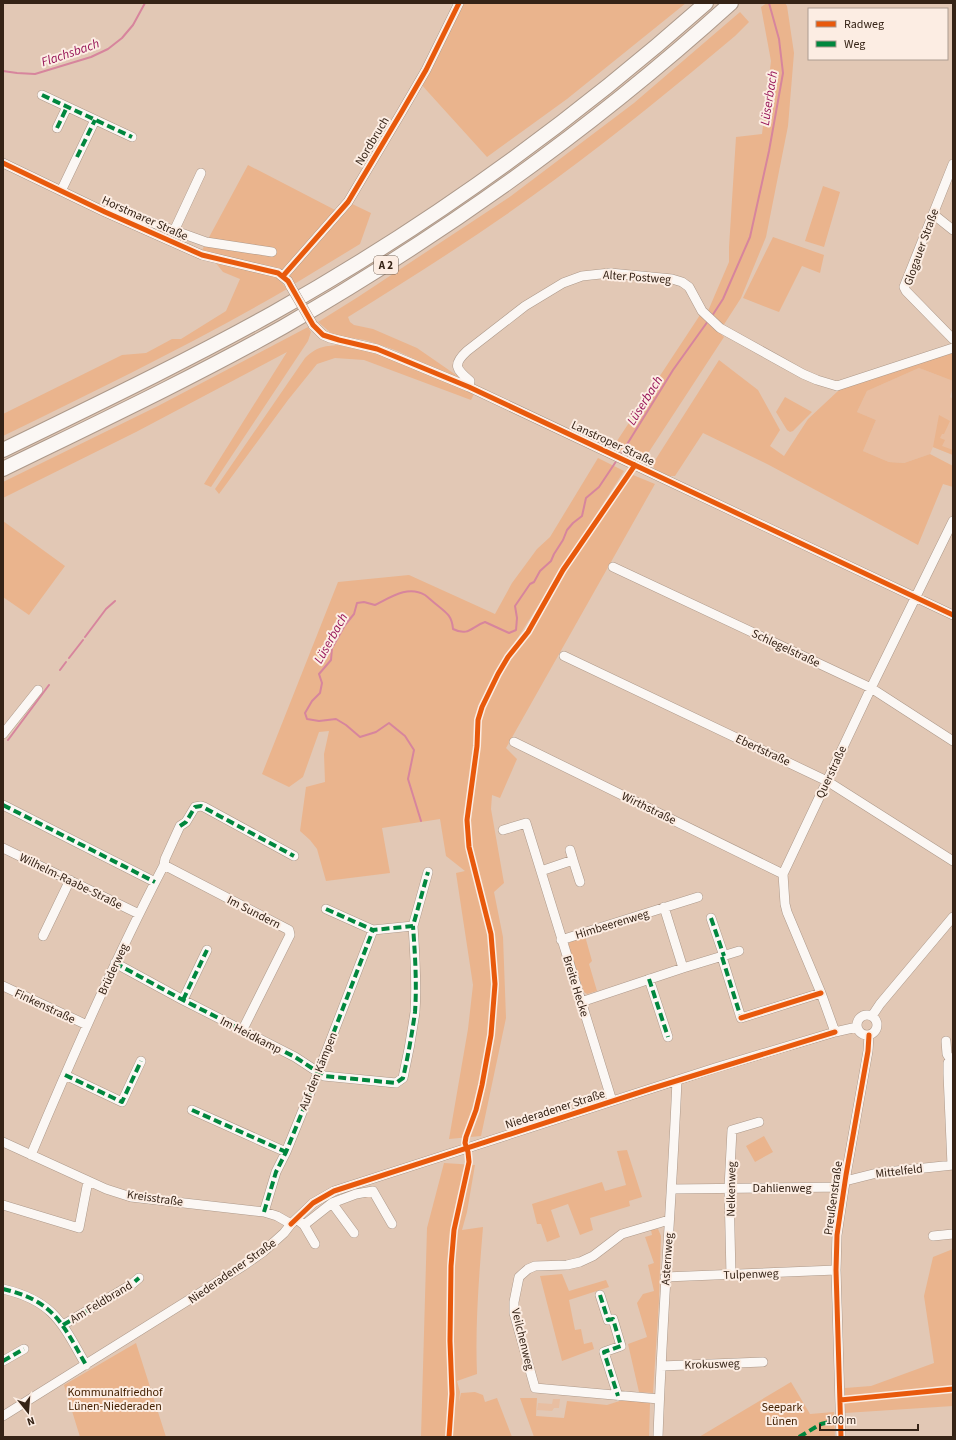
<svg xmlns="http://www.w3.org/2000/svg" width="956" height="1440" font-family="'Source Sans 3',sans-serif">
<rect width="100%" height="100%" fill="#e2c8b5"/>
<!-- built -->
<path fill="#e8bea1" d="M 919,368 L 953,381 L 953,387 L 950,397 L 953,399 L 953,455 L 933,447 L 930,454 L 904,463 L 889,462 L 863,451 L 876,420 L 857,412 L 867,391 Z
M 553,1399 L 560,1399 L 559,1408 L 554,1408 L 552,1411 L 537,1410 L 538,1403 L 552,1404 Z"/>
<!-- green -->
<path fill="#eab48d" d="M 460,3 L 686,3 L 567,99 L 487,157 L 419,82 Z
M 767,3 L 785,3 L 787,6 L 794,53 L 788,126 L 766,237 L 741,298 L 723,326 L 708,311 L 729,262 L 729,247 L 736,137 L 762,134 L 771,61 L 761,7 Z
M 740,12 L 749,22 L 735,36 C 677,85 618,133 557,178 C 490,228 419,273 348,317 L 350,322 L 354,325 L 373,329 L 417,348 L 459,377 L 461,380 L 457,379 L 395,350 L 365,340 L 344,337 L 331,333 L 318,322 L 358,297 L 511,196 L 634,103 Z
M 248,165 L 339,212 L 348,202 L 371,213 L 360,244 L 291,286 L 284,276 L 200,254 Z
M 823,186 L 840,192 L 824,247 L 805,241 Z
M 773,237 L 824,255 L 820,273 L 802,266 L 779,312 L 743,298 Z
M 215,262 L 277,277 L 287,289 C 194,343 99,389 3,436 L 3,414 L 122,355 L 146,353 L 172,339 L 181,339 L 226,311 L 240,279 L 223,272 Z
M 700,315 L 724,337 L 643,461 L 613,447 Z
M 308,327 L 311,332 L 308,341 L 211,487 L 204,484 L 287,352 L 136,432 L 3,498 L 3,482 L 158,406 Z
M 338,345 L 377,353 L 474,394 L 471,400 L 364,360 L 335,358 L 317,364 L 288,400 L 219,494 L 215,489 L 305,358 C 317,347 323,346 338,345 Z
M 953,351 L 953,381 L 919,368 L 867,391 L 857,412 L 876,420 L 863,451 L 889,462 L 904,463 L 930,454 L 953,466 L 953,487 L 943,484 L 918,545 L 769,465 L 703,433 L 675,476 L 660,476 L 652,465 L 719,360 L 758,390 L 780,430 L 770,446 L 784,456 L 808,419 L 838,391 L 863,379 Z
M 785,397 L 812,412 L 793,431 L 790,432 L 787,430 L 776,412 Z
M 939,415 L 950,421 L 944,434 L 942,434 L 940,438 L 945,440 L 942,446 L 953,450 L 953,455 L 933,447 Z
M 598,458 L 624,471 L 515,642 L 522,646 L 570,564 L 633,475 L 655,484 L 506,748 L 517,759 L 500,798 L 492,795 L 491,809 L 504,883 L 494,892 L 503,937 L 506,1018 L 481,1136 L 449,1139 L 468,1029 L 473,985 L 456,873 L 465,871 L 446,856 L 440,819 L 382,828 L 390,873 L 326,881 L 317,849 L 310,840 L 300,831 L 306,787 L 325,782 L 324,754 L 329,731 L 319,732 L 303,777 L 289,787 L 262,774 L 338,582 L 409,575 L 495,614 L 512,583 L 537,549 L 550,537 Z
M 3,521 L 65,566 L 29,615 L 3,597 Z
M 585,936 L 592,961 L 589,964 L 597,991 L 587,994 L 584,992 L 568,945 L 572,940 Z
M 764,1136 L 773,1152 L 755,1162 L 746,1146 Z
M 627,1150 L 642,1197 L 629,1201 L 630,1206 L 590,1218 L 593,1230 L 580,1235 L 568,1204 L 551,1210 L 560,1237 L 547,1242 L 541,1224 L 537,1224 L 532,1204 L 602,1182 L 605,1191 L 626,1185 L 617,1151 Z
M 444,1163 L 475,1165 L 467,1212 L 462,1230 L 483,1227 C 479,1276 475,1325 477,1374 L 457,1381 L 460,1392 L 459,1402 L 461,1393 L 475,1392 L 483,1395 L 485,1402 L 497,1398 L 512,1437 L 421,1437 L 427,1228 Z
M 658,1229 L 661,1236 L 659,1300 L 653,1393 L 639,1392 L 628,1344 L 647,1337 L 637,1303 L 643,1294 L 654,1291 L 648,1265 L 654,1263 L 645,1237 L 652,1235 L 651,1230 Z
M 953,1249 L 953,1406 L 845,1413 L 845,1388 L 871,1386 L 934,1363 L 924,1296 L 933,1257 Z
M 562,1274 L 569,1291 L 606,1280 L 609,1287 L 569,1300 L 575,1330 L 581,1329 L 584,1344 L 592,1342 L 594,1349 L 562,1361 L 540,1276 Z
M 136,1343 L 166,1437 L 80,1437 L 64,1385 Z
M 791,1382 L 810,1414 L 834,1412 L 835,1437 L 699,1437 Z
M 520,1398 L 537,1398 L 536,1416 L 564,1418 L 567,1401 L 607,1405 L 626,1399 L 650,1403 L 649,1437 L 534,1437 Z"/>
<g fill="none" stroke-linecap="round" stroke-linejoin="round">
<!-- stream -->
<path stroke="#d7859d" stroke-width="2" d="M 3,71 L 17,73 L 35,74 L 91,57 L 108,49 L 122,38 L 133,25 L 145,3
M 712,316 L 723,299 L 750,237 L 769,151 L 783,73 L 779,39 L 769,3
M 621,454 L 673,370 L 708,321
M 85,637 L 106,609 L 115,601
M 69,658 L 83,640
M 60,670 L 66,662
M 8,740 L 49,685
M 421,821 L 408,779 L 414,750 L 405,736 L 389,723 L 376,732 L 360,737 L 346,725 L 336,719 L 319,721 L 307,719 L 305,713 L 312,701 L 320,693 L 322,683 L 319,674 L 331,660 L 332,648 L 345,625 L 354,614 L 357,603 L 364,602 L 375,605 C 391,597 408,585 425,595 C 429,598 433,602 437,605 C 447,613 452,616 453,629 C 469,637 472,626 485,622 L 509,633 L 516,630 L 517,618 L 515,606 L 530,584 L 534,582 L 540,571 L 551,561 L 554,554 L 563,540 L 567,530 L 573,523 L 582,516 L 586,498 L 599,487 L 617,460"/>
<!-- minor casing -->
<g stroke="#ad998a" stroke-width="10">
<path id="minor" d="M 42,95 L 132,137
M 57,128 L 67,107
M 3,163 L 105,212 L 202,255 L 278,273 L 288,281 L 291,287
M 953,164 L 904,287 L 906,291 L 953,339
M 61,191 L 95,120
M 106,212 L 111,210 L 120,211 L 206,242 L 272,252
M 933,214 L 953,230
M 174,231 L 201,173
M 283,276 L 348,202 L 401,113 L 426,70 L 459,3
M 313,325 L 323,335 L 330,338 L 377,349 L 469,387 L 953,615
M 469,387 L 470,381 C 456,369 452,365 467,351 L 525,306 L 563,283 L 582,276 L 610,273 L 672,279 L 682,282 L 689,287 L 702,311 L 720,328 L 803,374 L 817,380 L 837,386 L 953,348
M 613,567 L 871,688 L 953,741
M 564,656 L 827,781 L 953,861
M 3,734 L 38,690
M 514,742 L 783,874
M 3,805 L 155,882
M 503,830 L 526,823 L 612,1101
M 3,848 L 139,914
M 573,860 L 580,882
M 164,865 L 289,930 L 290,935 L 243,1029
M 541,871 L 573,860 L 570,850
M 664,907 L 683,968
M 326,909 L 373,930 L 413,926 L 428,872
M 711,918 L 724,956
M 43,936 L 70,880
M 561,940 L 698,897
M 722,957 L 741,1018 L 821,993
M 115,963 L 183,1000 L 295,1057 L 324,1076 L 396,1083 L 403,1078 C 408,1056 412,1034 415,1012 C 417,984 415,954 413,926
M 649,979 L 668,1037
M 3,986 L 87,1025
M 183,1000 L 207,950
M 581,1002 L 683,968 L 739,951
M857 1025a10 10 0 1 1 20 0a10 10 0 1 1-20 0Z
M 872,1016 L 880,1004 L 953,917
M 835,1032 L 821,993 L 787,912 L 785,904 L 783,874 L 871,688 L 953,521
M 946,1041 L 947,1054 L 950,1059 L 948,1063 L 948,1074 L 952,1165
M 65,1075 L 122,1102 L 141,1061
M 192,1110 L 286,1152
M 3,1142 L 106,1189 L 131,1197 L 264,1212 L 277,1216 L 291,1224
M 31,1155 C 72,1057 115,959 164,865 L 165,859 L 180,826 L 186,822 L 195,807 L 201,806 L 204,807 L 294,856
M 845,1181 L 877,1173 L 953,1165
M 672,1189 L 844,1187
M 332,1203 L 356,1194 L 373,1191 L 392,1224
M 3,1205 L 79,1228 L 88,1181
M 264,1212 L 276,1172 L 286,1152 L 318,1073 L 373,930
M 299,1221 L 304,1225 L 315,1244
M 304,1225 L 332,1203 L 354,1233
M 933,1236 L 953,1234
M 731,1275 L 729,1188 L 732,1130 L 759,1122
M 665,1277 L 836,1270
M 3,1289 C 54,1301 62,1323 86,1365
M 600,1295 L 608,1320 L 613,1319 L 621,1346 L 604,1352 L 618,1396
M 63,1325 L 132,1284 L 139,1278
M 3,1361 L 24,1349
M 661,1366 L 763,1362
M 659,1399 L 535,1388 L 514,1313 L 514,1302 L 519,1277 L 528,1269 L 535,1266 L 567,1265 L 580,1262 L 593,1256 L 622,1234 L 669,1220
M 3,1416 L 243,1266 L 263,1252 L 284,1233 L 291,1224 L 313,1203 L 334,1191 L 715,1068 L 835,1032 L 857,1027
M 658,1437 C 662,1318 672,1199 677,1080
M 841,1437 L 836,1270 L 837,1235 L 846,1175 L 868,1051 L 869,1035"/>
</g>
<!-- highway casing -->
<g stroke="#ad998a" stroke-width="16">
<path id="highway" d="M 3,450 C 93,406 185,362 273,313 C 428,226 573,121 706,3
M 3,469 C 97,423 192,378 283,327 C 443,235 594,127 731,3"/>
</g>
<!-- minor -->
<use href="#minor" stroke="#fbf7f4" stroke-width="9"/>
<!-- highway -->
<use href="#highway" stroke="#fbf7f4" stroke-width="14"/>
<!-- minor-bridge casing -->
<g stroke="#ad998a" stroke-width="10" stroke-linecap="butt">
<path id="minor-bridge" d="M 291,287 L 313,325"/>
</g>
<!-- minor-bridge -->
<use href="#minor-bridge" stroke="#fbf7f4" stroke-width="9"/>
<!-- quiet -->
<path stroke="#00873e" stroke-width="4" stroke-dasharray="8 4" stroke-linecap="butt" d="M 42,95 L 132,137
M 57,128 L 67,107
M 77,157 L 95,120
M 3,805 L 155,882
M 180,826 L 186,822 L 195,807 L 201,806 L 294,856
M 326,909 L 373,930 L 413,926 L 428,872
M 711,918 L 724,956
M 722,957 L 741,1018 L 745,1017
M 115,963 L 183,1000 L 295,1057 L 324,1076 L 396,1083 L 403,1078 C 408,1056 412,1034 415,1012 C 417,984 415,954 413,926
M 649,979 L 668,1037
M 183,1000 L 207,950
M 65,1075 L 122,1102 L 141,1061
M 192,1110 L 286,1152
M 264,1212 L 276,1172 L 286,1152 L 318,1073 L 373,930
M 3,1289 C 54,1301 62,1323 86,1365
M 600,1295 L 608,1320 L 613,1319 L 621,1346 L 604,1352 L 618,1396
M 63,1325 L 132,1284 L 139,1278
M 3,1361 L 24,1349
M 799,1437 L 821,1424 L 841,1419"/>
<!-- cycleway casing -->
<g stroke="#fcede3" stroke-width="8">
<path id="cycleway" d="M 3,163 L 105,212 L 202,255 L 278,273 L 288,281 L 313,325 L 323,335 L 339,340 L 377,349 L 469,387 L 953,615
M 283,276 L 348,202 L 401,113 L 426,70 L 459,3
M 741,1018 L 821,993
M 291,1224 L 313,1203 L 334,1191 L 650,1089 L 835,1032
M 840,1400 L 953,1389
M 449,1437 L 452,1394 L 450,1341 L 451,1266 L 454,1230 L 469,1162 L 468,1152 L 465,1143 L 466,1137 L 476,1110 L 482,1085 L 491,1035 L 495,984 L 491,934 L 469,847 L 467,820 L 477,746 L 478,720 L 482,707 L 498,674 L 508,657 L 528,632 L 563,570 L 635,465
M 841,1437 L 836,1270 L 837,1235 L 846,1175 L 868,1051 L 869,1035"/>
</g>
<!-- cycleway -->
<use href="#cycleway" stroke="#e8590c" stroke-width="5"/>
</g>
<g text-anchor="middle" stroke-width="4" stroke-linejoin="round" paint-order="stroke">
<!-- shield labels -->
<rect fill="#fcede3" stroke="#716054" stroke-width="1" x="374" y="256" width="24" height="18" rx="3"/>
<g font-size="11" font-weight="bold" fill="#352316">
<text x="386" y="269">A 2</text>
</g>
<!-- street labels -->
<g font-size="12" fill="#352316" stroke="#fcede3">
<text transform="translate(372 141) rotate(-59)" y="4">Nordbruch</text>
<text transform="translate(145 218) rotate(24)" y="4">Horstmarer Straße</text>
<text transform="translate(921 247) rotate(-70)" y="4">Glogauer Straße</text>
<text transform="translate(637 277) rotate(4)" y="4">Alter Postweg</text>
<text transform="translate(613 443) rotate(25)" y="4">Lanstroper Straße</text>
<text transform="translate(786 648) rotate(25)" y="4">Schlegelstraße</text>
<text transform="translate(763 750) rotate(25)" y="4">Ebertstraße</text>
<text transform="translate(831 772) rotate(-65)" y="4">Querstraße</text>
<text transform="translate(649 808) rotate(26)" y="4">Wirthstraße</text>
<text transform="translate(71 881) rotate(26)" y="4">Wilhelm-Raabe-Straße</text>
<text transform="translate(254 912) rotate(27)" y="4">Im Sundern</text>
<text transform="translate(612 924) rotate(-17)" y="4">Himbeerenweg</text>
<text transform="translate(113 969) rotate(-65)" y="4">Brüderweg</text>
<text transform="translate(576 986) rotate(73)" y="4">Breite Hecke</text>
<text transform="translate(45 1006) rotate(25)" y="4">Finkenstraße</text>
<text transform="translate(251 1035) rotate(27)" y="4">Im Heidkamp</text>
<text transform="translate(318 1071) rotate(-68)" y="4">Auf den Kämpen</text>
<text transform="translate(555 1109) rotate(-18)" y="4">Niederadener Straße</text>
<text transform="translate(899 1171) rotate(-7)" y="4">Mittelfeld</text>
<text x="782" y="1192">Dahlienweg</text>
<text transform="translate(731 1189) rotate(-89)" y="4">Nelkenweg</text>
<text transform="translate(155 1198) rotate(8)" y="4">Kreisstraße</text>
<text transform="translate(833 1198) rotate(-82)" y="4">Preußenstraße</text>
<text transform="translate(667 1259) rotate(-86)" y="4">Asternweg</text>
<text transform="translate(232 1271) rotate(-35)" y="4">Niederadener Straße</text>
<text transform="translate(751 1274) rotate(-2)" y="4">Tulpenweg</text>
<text transform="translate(101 1302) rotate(-31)" y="4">Am Feldbrand</text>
<text transform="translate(523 1339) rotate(76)" y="4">Veilchenweg</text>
<text transform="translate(712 1364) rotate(-2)" y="4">Krokusweg</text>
</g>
<!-- park labels -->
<g font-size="12" fill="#432001" stroke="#fcede3">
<text x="115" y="1396">Kommunalfriedhof<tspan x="115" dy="14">Lünen-Niederaden</tspan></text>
<text x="782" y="1411">Seepark<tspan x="782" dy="14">Lünen</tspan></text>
</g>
<!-- water labels -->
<g font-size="13" font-style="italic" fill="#981659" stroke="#fcede3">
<text transform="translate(70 52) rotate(-19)" y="5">Flachsbach</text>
<text transform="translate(768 98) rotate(-81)" y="5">Lüserbach</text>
<text transform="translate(644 400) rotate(-58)" y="5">Lüserbach</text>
<text transform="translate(330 638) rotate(-61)" y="5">Lüserbach</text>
</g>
</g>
<!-- border -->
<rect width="956" height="1440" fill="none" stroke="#352316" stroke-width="8"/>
<!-- legend -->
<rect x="808" y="8" width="140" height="52" fill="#fcede3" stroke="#ac9c91"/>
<rect x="816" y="21" width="20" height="6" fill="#e8590c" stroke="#ac9c91"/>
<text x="844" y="28" font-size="12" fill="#352316">Radweg</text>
<rect x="816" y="41" width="20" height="6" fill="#00873e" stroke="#ac9c91"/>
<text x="844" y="48" font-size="12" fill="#352316">Weg</text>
<!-- north arrow -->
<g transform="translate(28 1412) rotate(163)" stroke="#fcede3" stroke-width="3" paint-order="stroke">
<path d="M0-3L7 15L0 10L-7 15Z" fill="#352316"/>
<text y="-6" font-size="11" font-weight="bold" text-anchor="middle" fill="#352316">N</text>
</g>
<!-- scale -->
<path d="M820 1424v6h98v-6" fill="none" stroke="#352316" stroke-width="2"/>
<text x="826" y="1424" font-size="12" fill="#352316" stroke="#fcede3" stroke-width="3" paint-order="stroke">100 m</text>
</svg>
